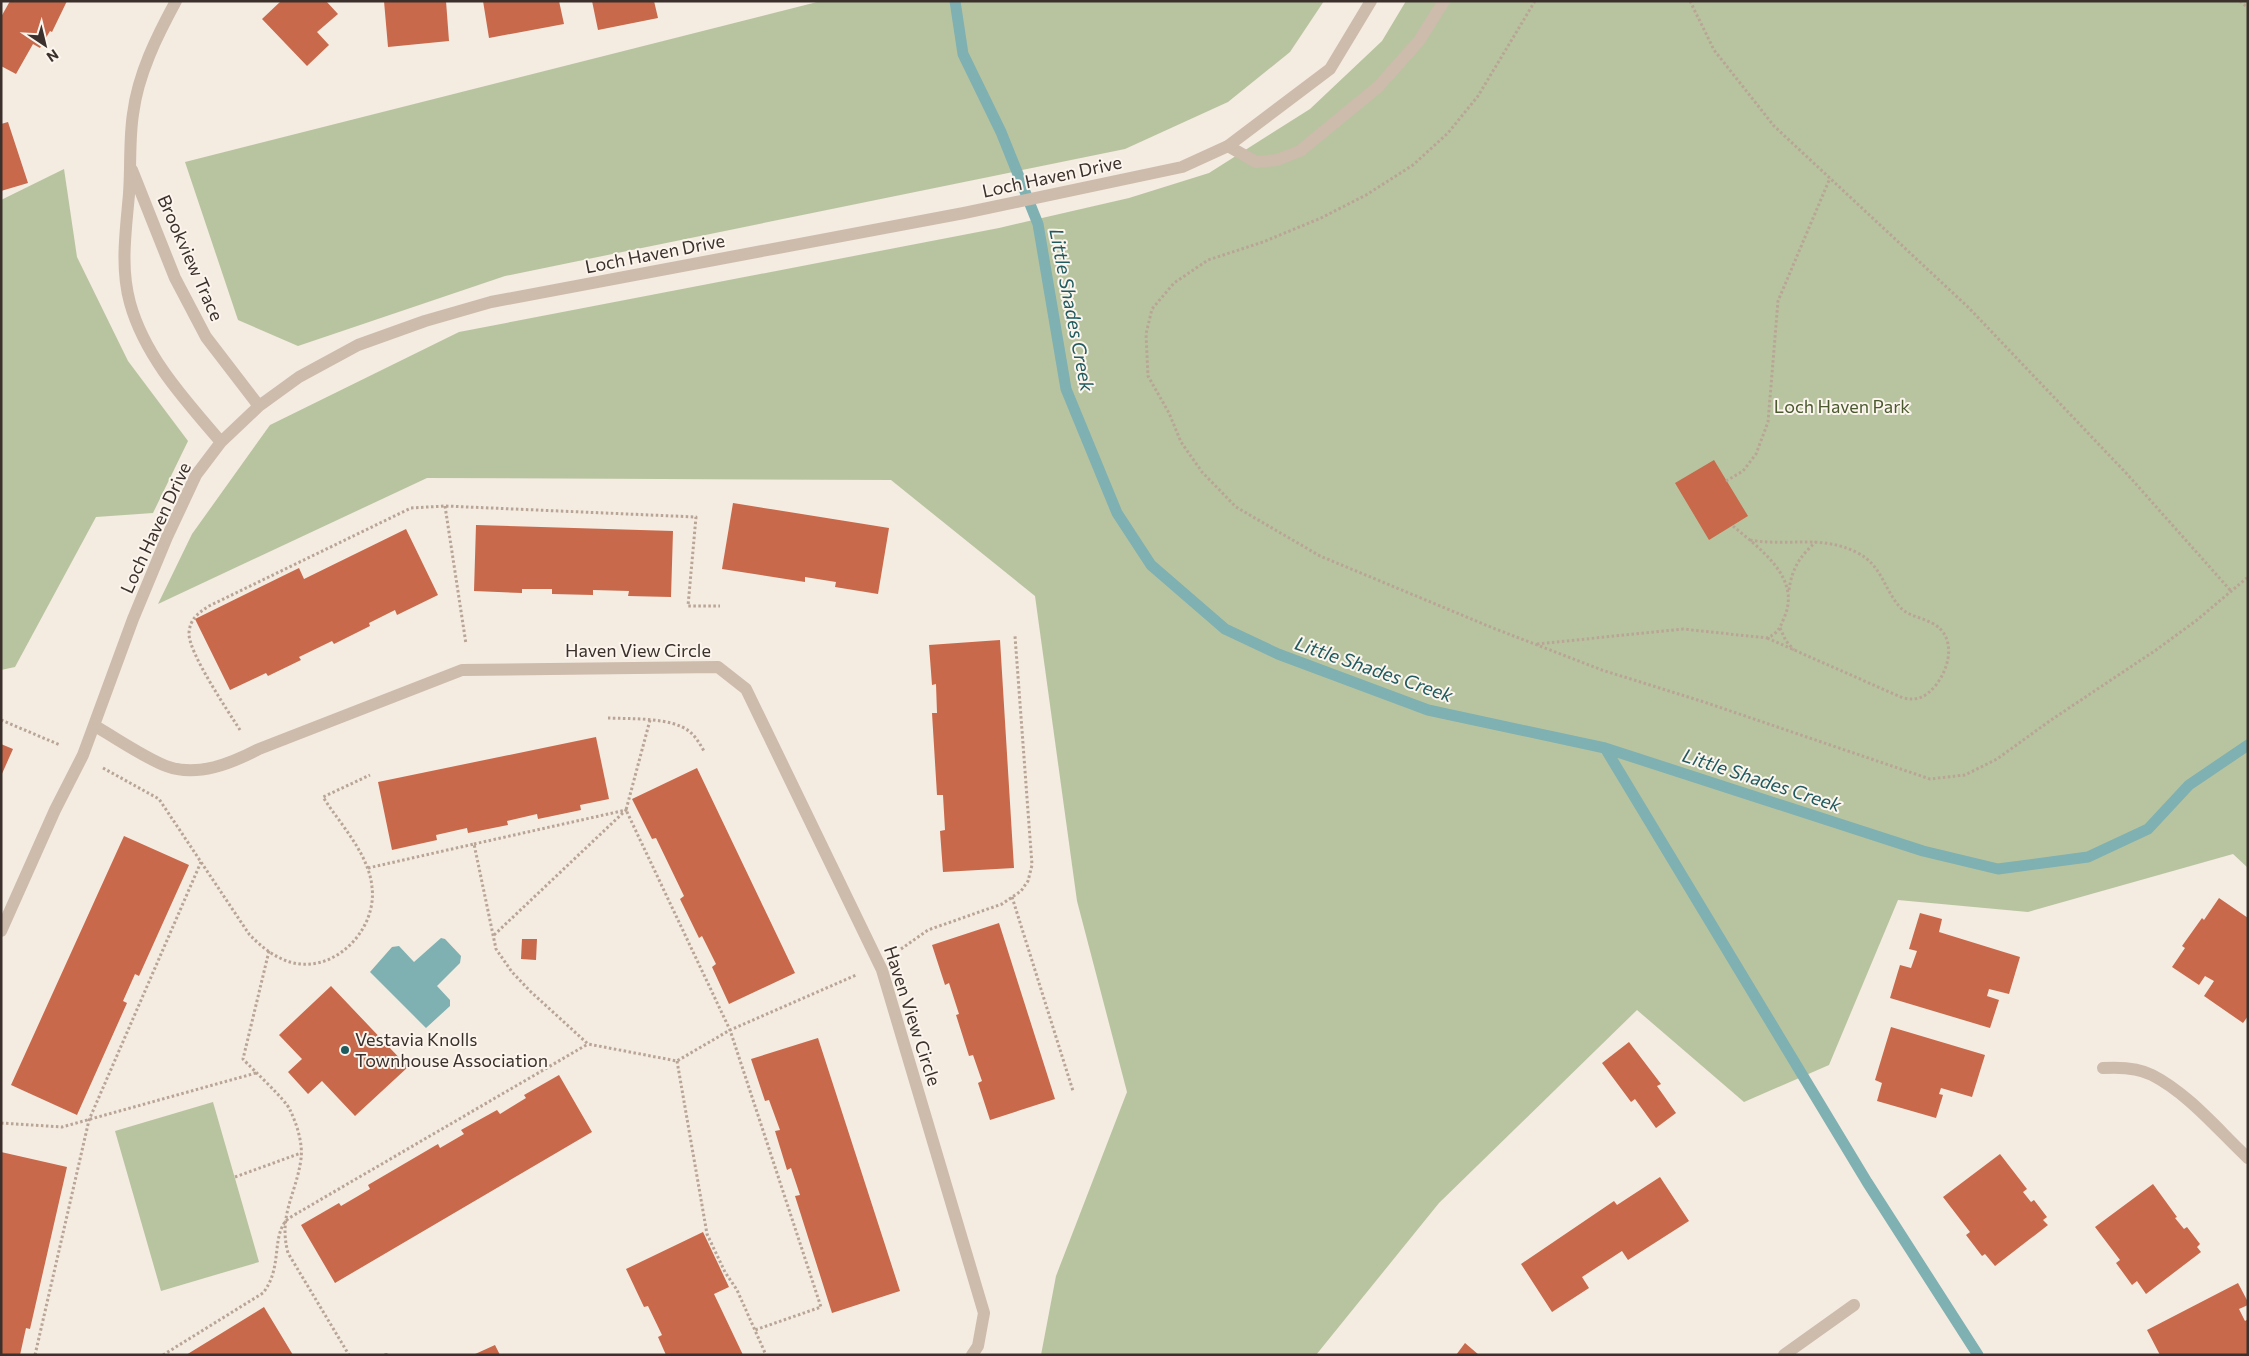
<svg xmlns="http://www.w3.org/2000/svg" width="2249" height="1356" font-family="Commissioner,sans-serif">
<rect width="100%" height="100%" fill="#f4ebe1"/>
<!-- green -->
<path fill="#b8c4a0" d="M 821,1 L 1324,1 L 1290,52 L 1228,102 L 1125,149 L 505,276 L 298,346 L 238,320 L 185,162 Z
M 1406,1 L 2248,1 L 2248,868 L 2233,854 L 2028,912 L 1898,900 L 1829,1065 L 1744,1102 L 1637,1010 L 1439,1203 L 1316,1355 L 1041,1355 L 1056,1276 L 1127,1092 L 1077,901 L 1035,596 L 891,480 L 427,478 L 158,604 L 192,534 L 270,425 L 459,332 L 999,228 L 1129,198 L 1209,173 L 1310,109 L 1382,41 Z
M 64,169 L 77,257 L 128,361 L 188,441 L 153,513 L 96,517 L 15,667 L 1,670 L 1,200 Z
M 213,1102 L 259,1262 L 161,1291 L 115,1131 Z"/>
<!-- water -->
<path fill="#7fb0b2" d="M 441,938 L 445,939 L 461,956 L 460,963 L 437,986 L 450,1000 L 450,1006 L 426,1028 L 370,972 L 392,947 L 399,946 L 414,962 Z"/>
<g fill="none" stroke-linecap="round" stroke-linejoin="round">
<!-- stream -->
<path stroke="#7fb0b2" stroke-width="11" d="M 955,1 L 963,54 L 1001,132 L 1038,224 L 1066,389 L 1117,513 L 1151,565 L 1225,629 L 1278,654 L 1428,710 L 1605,748 L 1923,851 L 1998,869 L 2088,857 L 2148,829 L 2189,785 L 2248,745
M 1605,748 L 1867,1182 L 1978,1355"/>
</g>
<!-- building -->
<path fill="#c8694b" d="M 10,1 L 67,1 L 52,32 L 50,31 L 40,48 L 33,44 L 16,74 L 1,66 L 1,17 Z
M 281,1 L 326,1 L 338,14 L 317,32 L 329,45 L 307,66 L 262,19 Z
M 384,1 L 446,1 L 449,41 L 388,47 Z
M 483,1 L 559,1 L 564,24 L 489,38 Z
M 592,1 L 654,1 L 658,18 L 598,30 Z
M 8,122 L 28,183 L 1,191 L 1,124 Z
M 1714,460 L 1748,516 L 1709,540 L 1675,483 Z
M 733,503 L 889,528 L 878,594 L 835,587 L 836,582 L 805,577 L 805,582 L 722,569 Z
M 476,525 L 673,531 L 671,597 L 628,596 L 629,591 L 593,590 L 593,595 L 552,594 L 552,589 L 522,589 L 522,593 L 474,591 Z
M 406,529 L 438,595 L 397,615 L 395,610 L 369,623 L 370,626 L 334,644 L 332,641 L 299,657 L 301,660 L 268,676 L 266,673 L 230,690 L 195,619 L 299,568 L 304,579 Z
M 1000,640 L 1014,868 L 943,872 L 940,831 L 945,830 L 943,795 L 937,795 L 932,713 L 937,713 L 936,684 L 932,685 L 929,645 Z
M 596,737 L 609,799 L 580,805 L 581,810 L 538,819 L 537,814 L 507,821 L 508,825 L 468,833 L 467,828 L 436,835 L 437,840 L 392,850 L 378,782 Z
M 1,744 L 13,749 L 1,776 Z
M 697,768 L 795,973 L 729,1004 L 712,967 L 716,964 L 702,936 L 699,938 L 680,899 L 684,896 L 656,838 L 652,839 L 632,799 Z
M 124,836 L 189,865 L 139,976 L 135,974 L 123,1001 L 127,1003 L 77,1115 L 11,1085 Z
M 2219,898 L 2248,918 L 2248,1016 L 2243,1023 L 2204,996 L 2214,981 L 2205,976 L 2199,985 L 2172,967 L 2185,948 L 2182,946 L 2202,918 L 2204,920 Z
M 1920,913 L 1942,919 L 1939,932 L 2020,957 L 2009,994 L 1989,989 L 1987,996 L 1999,1000 L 1990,1028 L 1890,998 L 1900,965 L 1911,968 L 1917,951 L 1909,949 Z
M 999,923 L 1055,1099 L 990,1120 L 978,1083 L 982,1081 L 973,1055 L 969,1056 L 956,1015 L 959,1014 L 949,983 L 945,985 L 932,945 Z
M 522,939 L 537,939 L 536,960 L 521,959 Z
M 331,986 L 408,1067 L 355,1116 L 322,1081 L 308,1094 L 288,1072 L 302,1059 L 279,1035 Z
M 1891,1027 L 1985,1055 L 1972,1097 L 1941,1088 L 1939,1094 L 1943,1095 L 1936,1118 L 1877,1101 L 1882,1083 L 1875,1080 Z
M 818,1038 L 900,1291 L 832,1313 L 795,1196 L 800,1195 L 791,1168 L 787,1170 L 775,1131 L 780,1130 L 769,1100 L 765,1101 L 751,1059 Z
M 1629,1042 L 1661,1084 L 1657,1086 L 1676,1113 L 1656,1128 L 1635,1099 L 1631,1102 L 1602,1063 Z
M 559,1075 L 592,1132 L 335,1283 L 301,1225 L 339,1203 L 341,1206 L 370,1189 L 368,1185 L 438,1144 L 440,1148 L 464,1134 L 461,1130 L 497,1110 L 500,1114 L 526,1098 L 524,1095 Z
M 1,1152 L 67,1167 L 30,1329 L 26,1328 L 20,1355 L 1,1355 Z
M 2000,1154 L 2027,1189 L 2023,1192 L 2031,1202 L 2034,1200 L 2047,1217 L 2043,1220 L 2048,1225 L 1995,1266 L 1985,1254 L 1982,1256 L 1966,1235 L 1970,1232 L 1943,1197 Z
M 1660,1177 L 1689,1221 L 1628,1260 L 1622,1251 L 1582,1277 L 1589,1288 L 1552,1312 L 1521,1264 L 1614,1201 L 1617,1205 Z
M 2153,1184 L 2177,1217 L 2175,1218 L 2184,1229 L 2187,1227 L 2200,1244 L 2197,1247 L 2201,1252 L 2146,1294 L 2137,1281 L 2132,1285 L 2116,1263 L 2120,1260 L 2095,1227 Z
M 703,1232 L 729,1287 L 714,1294 L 743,1355 L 666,1355 L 658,1337 L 662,1335 L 648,1306 L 644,1307 L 626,1269 Z
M 2238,1283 L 2248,1302 L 2248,1305 L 2239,1309 L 2245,1321 L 2248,1319 L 2248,1355 L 2160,1355 L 2147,1330 Z
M 264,1307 L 293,1355 L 186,1355 Z
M 1465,1343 L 1479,1355 L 1456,1355 Z
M 495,1345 L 500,1355 L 473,1355 Z"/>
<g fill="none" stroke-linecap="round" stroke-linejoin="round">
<!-- path -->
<path stroke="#b9a596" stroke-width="3" stroke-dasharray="2.5 2.5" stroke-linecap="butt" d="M 1535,1 L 1478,96 L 1448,133 L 1413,165 L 1366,195 L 1321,218 L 1263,242 L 1208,260 L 1174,283 L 1152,309 L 1146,334 L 1148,376 L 1169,413 L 1181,442 L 1202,472 L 1236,507 L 1320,556 L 1493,628 L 1602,670 L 1704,702 L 1930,779 L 1965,775 L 1997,759 L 2051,720 L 2156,650 L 2197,620 L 2248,577
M 1690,1 L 1714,50 L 1774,126 L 1969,308 L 2127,474 L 2231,591
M 2240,1 L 2248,8
M 1726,481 L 1743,471 L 1756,454 L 1768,422 L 1778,301 L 1830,178
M 445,506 L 466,644
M 1750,540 C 1789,547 1821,534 1858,553 C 1882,566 1883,587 1899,606 C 1907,616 1921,617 1932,623 C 1957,636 1950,667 1936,685 C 1926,697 1918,701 1903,698 L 1767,638
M 1789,590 C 1792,568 1800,556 1817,541
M 1780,628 L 1786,641 L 1794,650
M 1537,644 L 1683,629 L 1767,638 C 1777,634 1780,628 1784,618 C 1802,578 1760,549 1733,526
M 608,718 C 630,719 673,717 690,732 C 696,737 700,744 704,751
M 1,720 L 60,745
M 650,720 L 626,810 L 730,1030 L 821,1307 L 755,1330
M 240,730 C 228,711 188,652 189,633 C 190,619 198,613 209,606 L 411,508 L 445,506 L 696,517 L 688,606 L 720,606
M 103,768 L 159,799 L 249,934 C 262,948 280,962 300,964 C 341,968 377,926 372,887 C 369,854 340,824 323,797 L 370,775
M 474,844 L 626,810 L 493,936
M 368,868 L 474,844 L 496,949 L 512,972 L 530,991 L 588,1044 L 677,1061 L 730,1030 L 856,975
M 1012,897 L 1073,1091
M 901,949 L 928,930 L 1002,904 L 1021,891 L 1028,881 L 1032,865 L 1015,636
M 269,951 L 243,1059 C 253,1070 286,1100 290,1110 C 297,1124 303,1144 301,1159 C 296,1195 278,1215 288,1253 L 349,1355
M 677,1061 L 707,1234 L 725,1272 L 737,1290 L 766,1355
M 1,1123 L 62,1127 L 256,1073
M 235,1177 L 301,1153
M 386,1353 L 386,1355
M 35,1355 L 89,1120 L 201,862
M 163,1355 L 263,1293 C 282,1269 272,1240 285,1222 C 288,1218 296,1214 301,1211 L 588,1044"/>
<!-- lane -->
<path stroke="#cdbbac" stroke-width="12" d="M 1228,146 L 1256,162 L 1277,160 L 1300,151 L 1378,87 L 1419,41 L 1444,1"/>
<!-- street -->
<path stroke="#cdbbac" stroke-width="12" d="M 176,1 C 157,36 138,74 133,114 C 129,140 131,167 129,194 C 126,230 120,267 130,303 C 145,357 185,400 221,442
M 132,170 L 175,278 L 206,337 L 259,406
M 95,726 C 116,738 145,758 166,766 C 197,778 232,763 259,749 L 462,670 L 718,667 L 746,689 L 882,970 L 984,1313 L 978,1346 L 972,1355
M 1,931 L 55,810 L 83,755 L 133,619 L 167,537 L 196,475 L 221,442 L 259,406 L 299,377 L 358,345 L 425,321 L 491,302 L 964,213 L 1182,167 L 1228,146 L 1330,69 L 1371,1
M 2103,1068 C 2119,1067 2137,1067 2152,1075 C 2189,1094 2218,1130 2248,1158
M 1784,1355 L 1854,1305"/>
</g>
<!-- markers -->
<circle fill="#1f5a5e" stroke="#fbf5ee" stroke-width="2" cx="345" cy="1050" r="5"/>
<g text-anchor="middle" stroke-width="4" stroke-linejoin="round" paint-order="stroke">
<!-- street labels -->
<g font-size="18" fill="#3b302b" stroke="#fbf5ee">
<text transform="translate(1052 177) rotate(-12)" y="6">Loch Haven Drive</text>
<text transform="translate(655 254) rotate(-11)" y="6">Loch Haven Drive</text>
<text transform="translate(190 258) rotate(66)" y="6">Brookview Trace</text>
<text transform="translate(156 528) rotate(-65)" y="6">Loch Haven Drive</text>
<text x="638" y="657">Haven View Circle</text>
<text transform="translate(912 1016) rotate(72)" y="6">Haven View Circle</text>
</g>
<!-- park labels -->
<g font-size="18" fill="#4a5a2e" stroke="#fbf5ee">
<text x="1842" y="413">Loch Haven Park</text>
</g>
<!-- poi labels -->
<g font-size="18" fill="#3b302b" stroke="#fbf5ee" text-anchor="start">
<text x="355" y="1046">Vestavia Knolls<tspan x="355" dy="21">Townhouse Association</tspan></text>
</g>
<!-- water labels -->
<g font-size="19" font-style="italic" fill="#1f5a5e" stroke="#fbf5ee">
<text transform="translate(1072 310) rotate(79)" y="7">Little Shades Creek</text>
<text transform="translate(1374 669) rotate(19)" y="7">Little Shades Creek</text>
<text transform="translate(1762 780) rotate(18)" y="7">Little Shades Creek</text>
</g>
</g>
<!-- border -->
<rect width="2249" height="1356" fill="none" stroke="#3b302b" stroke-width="5"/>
<!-- north arrow -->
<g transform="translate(45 45) rotate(145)" stroke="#fbf5ee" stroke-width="4" paint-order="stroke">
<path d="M0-4L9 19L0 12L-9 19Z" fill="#3b302b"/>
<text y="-8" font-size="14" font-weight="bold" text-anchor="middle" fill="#3b302b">N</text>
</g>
</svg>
